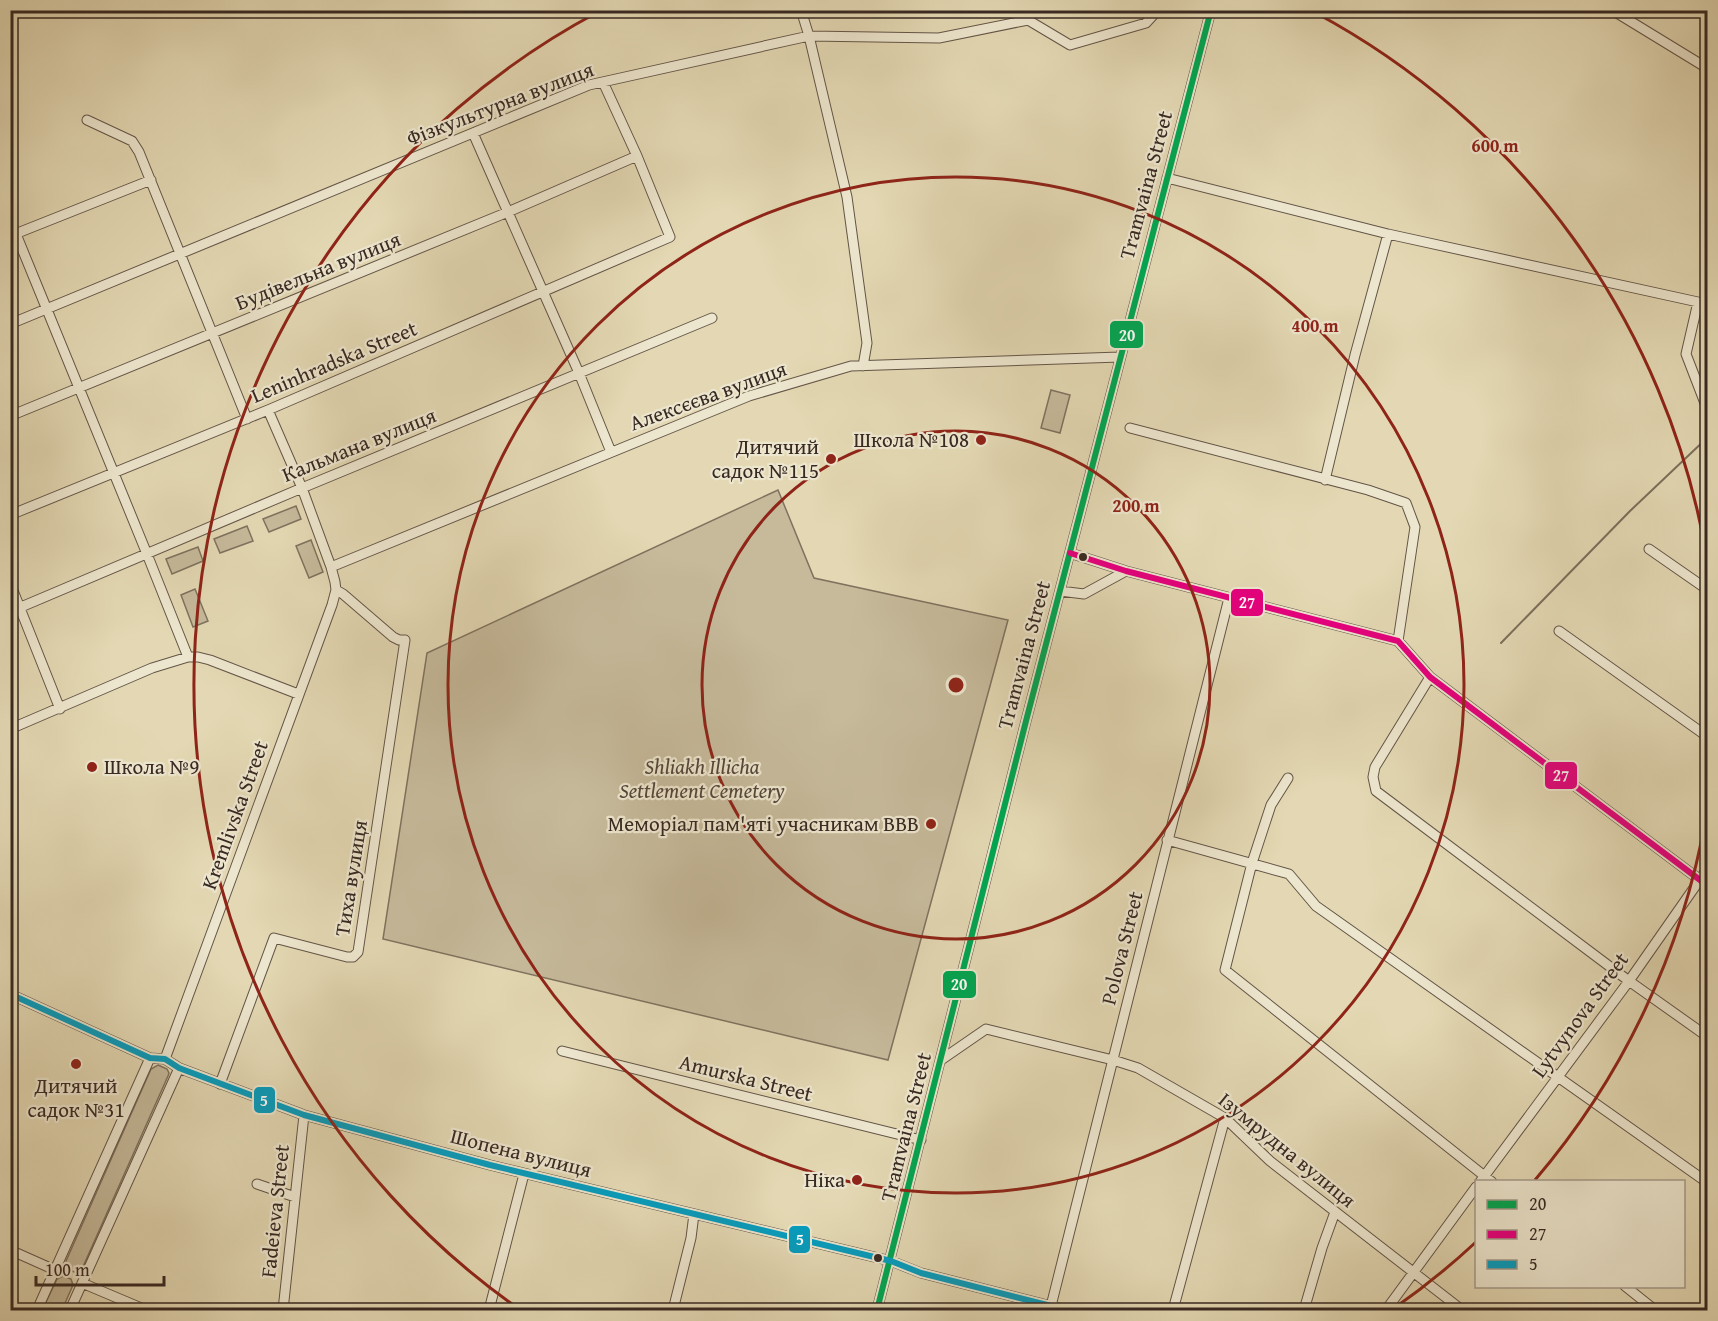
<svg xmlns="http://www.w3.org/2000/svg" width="1718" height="1321" font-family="'Gentium Book Plus',serif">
<rect width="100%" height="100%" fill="#e3d8b3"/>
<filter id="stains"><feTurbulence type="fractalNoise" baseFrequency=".00333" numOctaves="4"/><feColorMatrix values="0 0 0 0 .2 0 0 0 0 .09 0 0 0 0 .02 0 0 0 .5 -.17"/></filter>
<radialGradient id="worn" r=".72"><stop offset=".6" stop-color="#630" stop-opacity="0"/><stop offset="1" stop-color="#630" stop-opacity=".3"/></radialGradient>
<!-- green -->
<path fill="#c6ba9b" stroke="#7f725f" stroke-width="1.5" d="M 1051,390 L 1070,395 L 1060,433 L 1041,428 Z
M 778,490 L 814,578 L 1008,620 L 888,1060 L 383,939 L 427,653 Z
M 296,506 L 301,519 L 269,532 L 263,519 Z
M 247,526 L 253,541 L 220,553 L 214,539 Z
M 311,540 L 323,572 L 309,578 L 296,546 Z
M 198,547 L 203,561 L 172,574 L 166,559 Z
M 195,589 L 208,621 L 193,627 L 181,595 Z
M 158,1065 L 167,1069 L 169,1073 L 168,1076 L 82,1269 C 76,1273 72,1273 67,1268 L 66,1261 L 151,1069 Z
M 63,1276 L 71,1279 L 73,1285 L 62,1310 L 42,1310 L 57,1279 Z"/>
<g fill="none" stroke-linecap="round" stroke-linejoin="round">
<!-- stream -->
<path stroke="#7c6e5c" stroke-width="2" d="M 1501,643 L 1630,511 L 1708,437"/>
<!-- minor casing -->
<g stroke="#635547" stroke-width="11">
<path id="minor" d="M 801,10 L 809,36 L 847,197 L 867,343 L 863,366
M 1612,10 L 1702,65 L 1708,71
M 87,120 L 132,141 L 139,152 L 247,419
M 473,133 L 579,373 L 611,452
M 1167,178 L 1388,234 L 1698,302 L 1686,354 L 1708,411
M 16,234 L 147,554 L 188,657
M 10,236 L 151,180
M 10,324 L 589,85 L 809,36 L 939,38 L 1028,20 L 1070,45 L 1146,23 L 1158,10
M 10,416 L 508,212 L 637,156
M 1130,428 L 1368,490 L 1406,503 L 1415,527 L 1398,641
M 1325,480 L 1355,355 L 1388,234
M 10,515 L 268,410 L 670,237 L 637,156 L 603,82
M 1649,549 L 1708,590
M 1070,553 L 1126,571 L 1398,641 L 1430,677 L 1708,886
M 331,567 L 749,396 L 851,366 L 1120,357
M 10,583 L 60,709
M 1060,591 L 1084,594 L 1126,571
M 21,607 L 302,488 L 712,318
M 1559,631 L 1708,737
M 1430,677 L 1375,767 L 1373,777 L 1376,791 L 1629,981 L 1708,1037
M 10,729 L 152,668 L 188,657 L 198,657 L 210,660 L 298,694
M 1288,778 L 1271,805 L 1252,863 L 1225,970 L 1492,1182
M 1167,840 L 1289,874 L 1316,906 L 1708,1183
M 10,994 L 150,1058 L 165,1059 L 179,1068 L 304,1115 L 490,1165 L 891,1261 L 921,1273 L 1067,1310
M 562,1051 L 921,1140
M 165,1059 L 332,605 L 336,590 L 335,582 L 331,567 L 302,488 L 268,410
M 941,1060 L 986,1029 L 1113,1060 L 1138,1068 L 1225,1118 L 1270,1161 L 1462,1310
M 220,1084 L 274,938 L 347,957 L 353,957 L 358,952 L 405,640 L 399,640 L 393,637 L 343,594 L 336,590
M 1480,1182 L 1629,981 L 1708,868
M 257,1184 L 295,1197
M 10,1250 L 55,1270
M 82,1283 L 146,1310
M 1625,1286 L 1655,1310
M 1051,1306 L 1229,598
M 37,1310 L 150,1058
M 70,1310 L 179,1068
M 283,1310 L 304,1115
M 489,1310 L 524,1174
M 673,1310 L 691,1238 L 694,1214
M 877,1310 L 1026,721 L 1211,10
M 1173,1310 L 1225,1118
M 1304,1310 L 1322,1248 L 1335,1212
M 1386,1310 L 1476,1187"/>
</g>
<!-- minor -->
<use href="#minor" stroke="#ede6ce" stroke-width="9"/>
<!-- bus-1 casing -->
<g stroke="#ede6ce" stroke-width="10">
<path id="bus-1" d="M 877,1310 L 1026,721 L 1211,10"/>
</g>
<!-- bus-2 casing -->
<g stroke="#ede6ce" stroke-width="10">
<path id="bus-2" d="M 1070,553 L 1126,571 L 1398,641 L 1430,677 L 1708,886"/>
</g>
<!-- bus-3 casing -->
<g stroke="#ede6ce" stroke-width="10">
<path id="bus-3" d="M 10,994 L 150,1058 L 165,1059 L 179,1068 L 304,1115 L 490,1165 L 891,1261 L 921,1273 L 1067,1310"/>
</g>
<!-- bus-1 -->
<use href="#bus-1" stroke="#00a651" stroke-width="6"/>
<!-- bus-2 -->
<use href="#bus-2" stroke="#e5007d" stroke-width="6"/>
<!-- bus-3 -->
<use href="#bus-3" stroke="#069cbd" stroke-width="6"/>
</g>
<!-- distance rings -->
<g fill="none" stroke="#8f2418" stroke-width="3">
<circle cx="956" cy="685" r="254"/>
<circle cx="956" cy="685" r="508"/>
<path d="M1706 817A762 762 0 0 1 1535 1180M1476 1242A762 762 0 0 1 1393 1309M519 1309A762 762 0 0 1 598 12M1314 12A762 762 0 0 1 1706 553"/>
</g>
<!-- markers -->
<g fill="#8f2418" stroke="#ede6ce" stroke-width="2">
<circle cx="981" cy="440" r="6"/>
<circle cx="831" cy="459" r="6"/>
<circle cx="92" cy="767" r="6"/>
<circle cx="931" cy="824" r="6"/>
<circle cx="76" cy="1064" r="6"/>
<circle cx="857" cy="1180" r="6"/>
</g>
<g fill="#382923" stroke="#ede6ce" stroke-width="2">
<circle cx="1083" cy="557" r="5"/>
<circle cx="878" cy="1258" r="5"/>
</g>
<g text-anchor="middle" stroke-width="4.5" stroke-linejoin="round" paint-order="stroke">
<!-- street labels -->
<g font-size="21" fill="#382923" stroke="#ede6ce">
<text transform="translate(500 104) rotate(-21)" y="7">Фiзкультурна вулиця</text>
<text transform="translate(1146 185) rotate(-75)" y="7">Tramvaina Street</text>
<text transform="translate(318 271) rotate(-22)" y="7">Будівельна вулиця</text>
<text transform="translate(334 362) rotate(-23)" y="7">Leninhradska Street</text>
<text transform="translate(708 396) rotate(-20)" y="7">Алексєєва вулиця</text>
<text transform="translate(359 445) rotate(-22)" y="7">Кальмана вулиця</text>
<text transform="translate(1024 655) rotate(-75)" y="7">Tramvaina Street</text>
<text transform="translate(235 815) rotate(-70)" y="7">Kremlivska Street</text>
<text transform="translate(351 878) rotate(-81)" y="7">Тиха вулиця</text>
<text transform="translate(1122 948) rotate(-76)" y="7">Polova Street</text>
<text transform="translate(1580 1015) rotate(-54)" y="7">Lytvynova Street</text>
<text transform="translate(746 1078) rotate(14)" y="7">Amurska Street</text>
<text transform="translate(906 1127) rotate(-76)" y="7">Tramvaina Street</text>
<text transform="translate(1287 1150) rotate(39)" y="7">Ізумрудна вулиця</text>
<text transform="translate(521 1153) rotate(14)" y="7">Шопена вулиця</text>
<text transform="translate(275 1211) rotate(-84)" y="7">Fadeieva Street</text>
</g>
<!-- poi labels -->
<g font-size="21" fill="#382923" stroke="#ede6ce" text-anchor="end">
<text x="969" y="447">Школа №108</text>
<text x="819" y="454">Дитячий<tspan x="819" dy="24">садок №115</tspan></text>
<text x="104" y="774" text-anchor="start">Школа №9</text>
<text x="919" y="831">Меморіал пам'яті учасникам ВВВ</text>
<text x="76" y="1093" text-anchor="middle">Дитячий<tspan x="76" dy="24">садок №31</tspan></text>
<text x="845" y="1187">Ніка</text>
</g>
<!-- park labels -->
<g font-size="21" font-style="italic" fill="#54463b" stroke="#ede6ce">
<text x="702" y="774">Shliakh Illicha<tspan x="702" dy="24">Settlement Cemetery</tspan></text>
</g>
</g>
<circle cx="956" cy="685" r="9" fill="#8f2418" stroke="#ede6ce" stroke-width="3"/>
<g font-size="18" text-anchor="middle" font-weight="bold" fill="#8f2418" stroke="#ede6ce" stroke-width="4.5" stroke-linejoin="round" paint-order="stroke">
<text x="1495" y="152">600 m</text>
<text x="1315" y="332">400 m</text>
<text x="1136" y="512">200 m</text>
</g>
<g stroke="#ede6ce" stroke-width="2">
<rect x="1109" y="320" width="35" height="29" rx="6" fill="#00a651"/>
<rect x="1230" y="588" width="34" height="29" rx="6" fill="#e5007d"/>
<rect x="1544" y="761" width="34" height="29" rx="6" fill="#e5007d"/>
<rect x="942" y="970" width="35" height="29" rx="6" fill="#00a651"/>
<rect x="253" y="1086" width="23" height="28" rx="6" fill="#069cbd"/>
<rect x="788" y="1225" width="23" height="29" rx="6" fill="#069cbd"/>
</g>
<g font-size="16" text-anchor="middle" font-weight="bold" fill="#fff">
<text x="1127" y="341">20</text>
<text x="1247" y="608">27</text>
<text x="1561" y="781">27</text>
<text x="959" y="990">20</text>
<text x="264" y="1106">5</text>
<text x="800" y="1245">5</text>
</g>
<!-- margin -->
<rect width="1718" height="1321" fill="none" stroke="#e3d8b3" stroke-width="36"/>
<rect x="12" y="12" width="1694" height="1297" fill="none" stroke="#382923" stroke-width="3"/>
<rect x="18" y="18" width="1682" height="1285" fill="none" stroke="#382923" stroke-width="1.5"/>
<!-- legend -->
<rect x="1475" y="1180" width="210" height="108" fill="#ede6ce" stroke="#a59a8a" stroke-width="1.5"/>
<rect x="1487" y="1200" width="30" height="9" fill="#00a651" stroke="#a59a8a" stroke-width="1.5"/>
<text x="1529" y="1210" font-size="18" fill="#382923">20</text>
<rect x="1487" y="1230" width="30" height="9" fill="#e5007d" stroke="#a59a8a" stroke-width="1.5"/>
<text x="1529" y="1240" font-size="18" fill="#382923">27</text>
<rect x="1487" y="1260" width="30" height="9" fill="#069cbd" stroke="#a59a8a" stroke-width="1.5"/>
<text x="1529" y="1270" font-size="18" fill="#382923">5</text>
<!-- scale -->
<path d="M36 1276v9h128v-9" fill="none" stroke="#382923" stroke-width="3"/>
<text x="45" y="1276" font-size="18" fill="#382923" stroke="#ede6ce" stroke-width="4.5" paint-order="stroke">100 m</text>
<rect width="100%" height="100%" filter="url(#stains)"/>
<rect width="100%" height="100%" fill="url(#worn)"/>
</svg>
